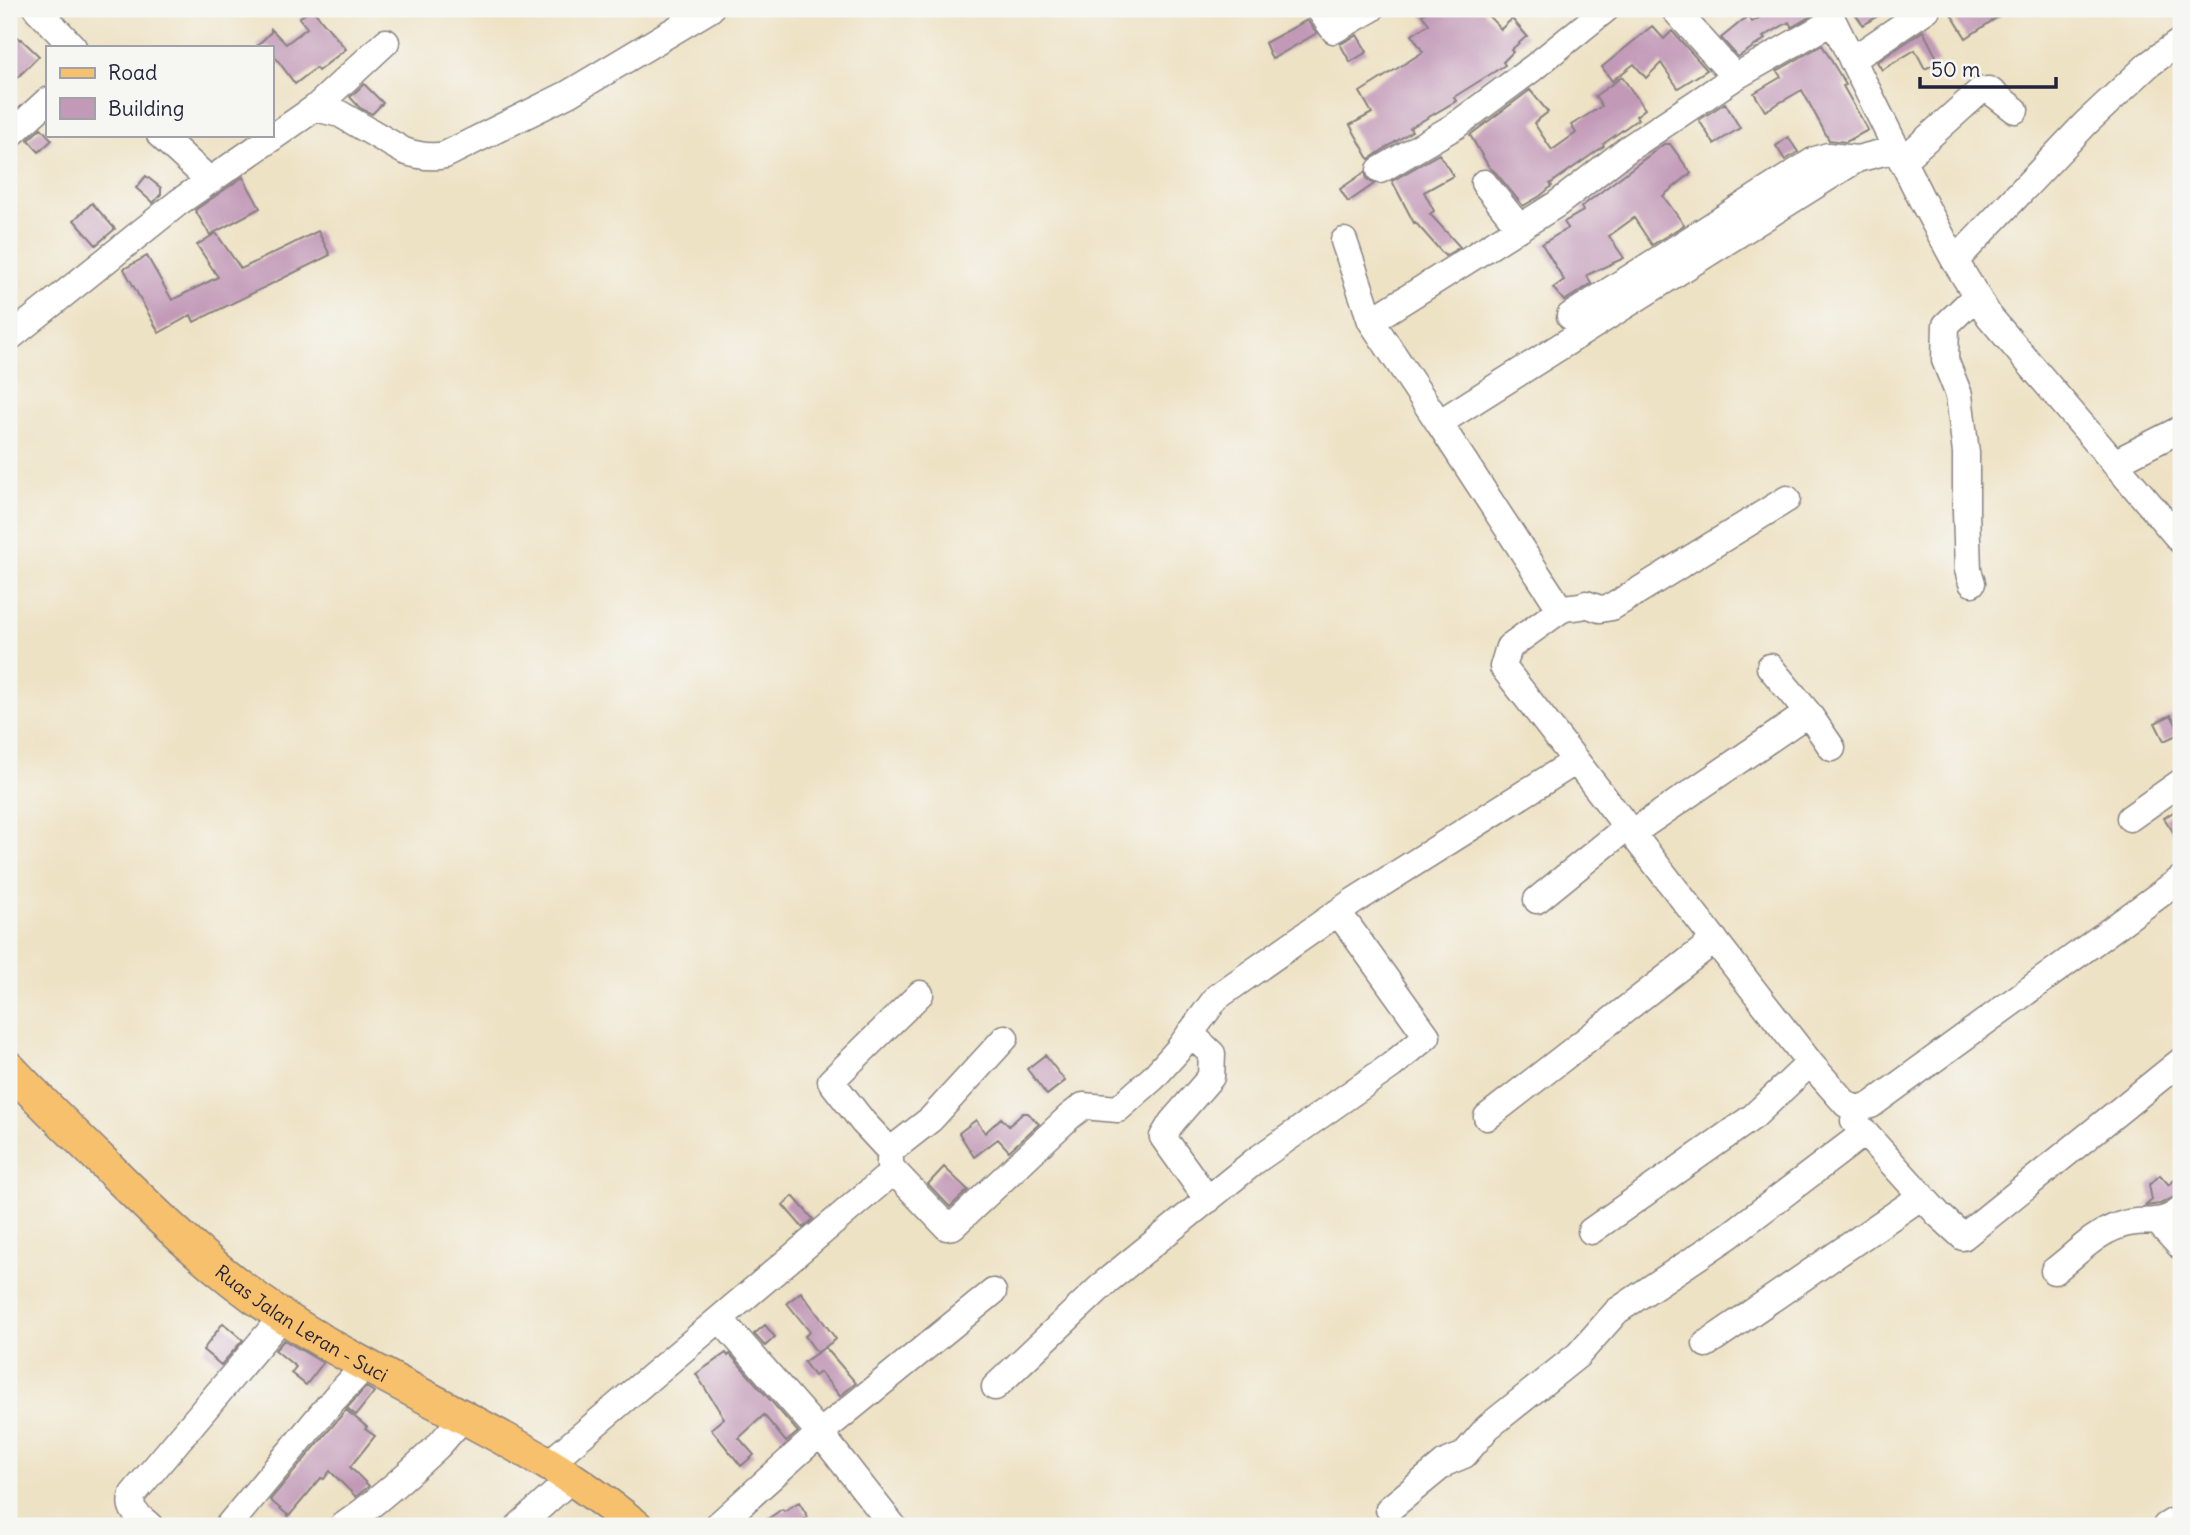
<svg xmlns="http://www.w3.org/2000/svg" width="2190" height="1535" font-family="Delius,sans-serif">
<rect width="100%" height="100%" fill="#f6f6f2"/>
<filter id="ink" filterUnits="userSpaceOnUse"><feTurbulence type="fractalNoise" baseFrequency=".0143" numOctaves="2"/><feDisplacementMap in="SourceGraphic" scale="14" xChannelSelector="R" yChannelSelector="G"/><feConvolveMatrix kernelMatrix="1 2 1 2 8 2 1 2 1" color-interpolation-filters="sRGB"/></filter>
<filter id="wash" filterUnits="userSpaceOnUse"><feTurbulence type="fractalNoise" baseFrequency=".00686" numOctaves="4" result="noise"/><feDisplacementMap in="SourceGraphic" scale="28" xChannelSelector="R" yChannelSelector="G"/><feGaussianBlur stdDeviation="1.57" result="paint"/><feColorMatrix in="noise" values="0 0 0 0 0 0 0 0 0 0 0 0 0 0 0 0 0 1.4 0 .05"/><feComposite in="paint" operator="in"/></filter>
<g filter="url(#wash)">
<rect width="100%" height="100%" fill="#eee2c4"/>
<g id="blocks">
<!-- building -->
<path fill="#c29ab8" d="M 312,9 L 346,49 L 318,71 L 316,68 L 295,84 L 271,51 L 271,47 L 256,47 L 271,32 L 271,29 L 286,44 L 307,28 L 299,18 Z
M 1431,9 L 1482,9 L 1501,29 L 1512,19 L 1527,36 L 1511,50 L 1513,52 L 1503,62 L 1505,65 L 1454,97 L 1456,101 L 1410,128 L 1412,131 L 1369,159 L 1350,125 L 1372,113 L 1360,92 L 1423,52 L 1412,35 L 1429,24 L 1422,15 Z
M 1774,9 L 1811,9 L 1813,15 L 1792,27 L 1789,22 L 1763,37 L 1765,39 L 1738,57 L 1721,38 L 1748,16 L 1752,22 Z
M 1852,9 L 1889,9 L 1863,25 Z
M 1948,9 L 2010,9 L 1966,38 Z
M 1307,20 L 1317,33 L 1272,59 L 1265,43 Z
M 1652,26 L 1664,39 L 1672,31 L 1707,70 L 1678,88 L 1661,63 L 1646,78 L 1634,64 L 1612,81 L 1602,67 Z
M 9,28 L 20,40 L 21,39 L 39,56 L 9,86 Z
M 1923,31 L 1939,62 L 1925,69 L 1915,50 L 1882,70 L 1877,62 Z
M 1357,35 L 1367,52 L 1350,62 L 1340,44 Z
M 1822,45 L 1846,85 L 1843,86 L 1868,130 L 1846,142 L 1829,140 L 1802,90 L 1765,111 L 1754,93 L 1781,77 L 1777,71 Z
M 1622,77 L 1645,109 L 1636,116 L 1638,119 L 1603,144 L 1604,146 L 1550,184 L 1552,186 L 1540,196 L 1523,206 L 1496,173 L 1489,167 L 1470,135 L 1530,90 L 1548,112 L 1534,123 L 1552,150 L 1576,133 L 1571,125 L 1602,106 L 1595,96 Z
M 364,84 L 383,103 L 372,114 L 360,108 L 350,97 Z
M 1725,103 L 1740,128 L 1714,144 L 1699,120 Z
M 41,128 L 52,140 L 39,152 L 28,140 Z
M 1788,137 L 1798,152 L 1785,160 L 1776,146 Z
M 1664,144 L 1670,144 L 1691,173 L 1663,196 L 1684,225 L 1652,245 L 1634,218 L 1609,236 L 1624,258 L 1587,275 L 1591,284 L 1564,301 L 1553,288 L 1564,280 L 1542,244 L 1568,228 L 1564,222 L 1583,211 L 1581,207 Z
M 1439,154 L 1453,176 L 1424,192 L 1434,211 L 1430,214 L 1460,247 L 1445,256 L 1415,222 L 1414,223 L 1392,181 Z
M 1365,172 L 1367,179 L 1374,184 L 1348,202 L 1340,189 Z
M 146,176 L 161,188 L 161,194 L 153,203 L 136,188 Z
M 243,177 L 260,208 L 210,235 L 195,210 Z
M 92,203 L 115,229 L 96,245 L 74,220 Z
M 318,231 L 330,255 L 194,322 L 191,315 L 159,333 L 124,269 L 147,256 L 172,300 L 218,277 L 197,245 L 216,233 L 241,269 Z
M 2171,715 L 2181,733 L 2164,741 L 2155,723 Z
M 2181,807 L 2181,844 L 2164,818 Z
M 1045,1055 L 1065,1081 L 1047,1095 L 1027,1069 Z
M 1023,1113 L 1028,1113 L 1039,1124 L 1009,1151 L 998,1139 L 974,1157 L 959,1133 L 976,1120 L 985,1133 L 1001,1118 L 1009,1126 Z
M 944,1167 L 968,1190 L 950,1207 L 928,1184 Z
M 2181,1174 L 2181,1194 L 2160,1204 L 2145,1206 L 2152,1200 L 2149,1185 L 2160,1175 L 2169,1185 Z
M 793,1196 L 813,1219 L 803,1228 L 783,1205 Z
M 801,1292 L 836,1339 L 817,1353 L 805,1336 L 810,1332 L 787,1303 Z
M 223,1323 L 243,1340 L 221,1365 L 203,1350 Z
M 765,1325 L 775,1337 L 765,1346 L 754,1334 Z
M 284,1340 L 323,1363 L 306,1385 L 291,1373 L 296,1367 L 275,1350 Z
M 825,1347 L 856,1383 L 840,1396 L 820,1372 L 814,1376 L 804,1362 Z
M 726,1353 L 728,1356 L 730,1354 L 798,1432 L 786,1442 L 764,1415 L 739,1438 L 754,1455 L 741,1466 L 711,1429 L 724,1418 L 696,1374 Z
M 366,1387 L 374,1392 L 356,1415 L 347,1408 Z
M 346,1410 L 367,1427 L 365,1429 L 375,1436 L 350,1467 L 369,1486 L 356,1497 L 330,1471 L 324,1479 L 321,1478 L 289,1516 L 270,1500 Z
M 799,1502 L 808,1517 L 795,1526 L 758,1526 L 782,1509 L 784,1511 Z"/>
</g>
</g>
<g filter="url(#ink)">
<use href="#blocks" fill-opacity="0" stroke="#888280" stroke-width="2"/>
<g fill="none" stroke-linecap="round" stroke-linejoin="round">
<!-- minor casing -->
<g stroke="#888280" stroke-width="29">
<path id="minor" d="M 37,9 L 73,47
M 1319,9 L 1334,30 L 1371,9
M 1674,9 L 1735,77
M 1827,9 L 1922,200 L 1955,261 L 1989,316 L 2181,541
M 1852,60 L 1927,9
M 315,108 L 386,42
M 160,135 L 210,181
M 9,136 L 47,101
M 1902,161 L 1980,91 L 1989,90 L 2015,110
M 1380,170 L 1455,126 L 1533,68 L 1606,9
M 1484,183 L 1520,228
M 1344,241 L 1371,321 L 1439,423 L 1857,159 L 1896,149
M 1955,261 L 2086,123 L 2148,65 L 2181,41
M 1570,316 L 1815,160 L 1828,156 L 1857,159
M 1371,321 L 1557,204 L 1629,148 L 1735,77 L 1833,21
M 9,338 L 179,202 L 315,108 L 340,114 L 404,151 C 418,156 430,158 445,155 L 568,94 L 710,9
M 1439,423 L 1561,610
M 2114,463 L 2181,429
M 1972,583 L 1968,570 L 1966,511 L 1966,453 L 1959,395 L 1945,360 L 1946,325 L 1976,296
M 1808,713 L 1832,748
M 1576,761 L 1810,1063 L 1846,1104 L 1856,1109 L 1871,1105 L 2181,879
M 2130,818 L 2181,782
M 1632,833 L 1808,713 L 1770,667
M 1537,900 L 1627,827
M 1190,1033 L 1212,1054 L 1211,1077 L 1172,1122 L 1163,1137 L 1208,1200
M 1005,1038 L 931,1119 L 890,1151 L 890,1167 L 947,1227 L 953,1226 L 1069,1117 L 1083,1106 L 1118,1109 L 1153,1078 L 1178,1050 L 1217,997 L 1354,901 L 1576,761 L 1503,667 L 1509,647 L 1563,608 L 1581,606 L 1586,604 L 1600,609 L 1612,607 L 1787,499
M 1487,1117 L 1715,940
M 1854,1121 L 1938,1214 L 1963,1237 L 2181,1061
M 890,1151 L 863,1122 L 831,1081 L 920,994
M 2158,1222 L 2181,1247
M 1591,1231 L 1754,1116 L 1810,1063
M 2054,1271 C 2074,1256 2094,1234 2118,1226 C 2143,1216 2158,1229 2181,1210
M 720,1319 L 820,1433 L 893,1526
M 1706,1344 L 1922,1196
M 995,1387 L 1107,1281 L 1255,1161 L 1392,1065 L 1427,1036 L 1338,912
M 548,1464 L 894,1171
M 1389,1509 L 1445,1463 L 1464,1455 L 1488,1427 L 1578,1355 L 1617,1311 L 1730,1235 L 1864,1133
M 150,1526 C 139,1516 127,1510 133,1494 L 283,1316
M 228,1526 L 334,1399 L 365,1366
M 343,1526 C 376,1503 406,1476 436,1448 C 446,1439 454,1424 467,1418
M 519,1526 L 572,1478
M 717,1526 L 820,1433 L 993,1292
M 2166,1526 L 2181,1517"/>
</g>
<!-- major casing -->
<g stroke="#888280" stroke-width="36">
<g id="major">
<path id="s1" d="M 9,1068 C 40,1101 73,1133 106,1165 C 161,1220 216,1273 282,1316 C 370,1373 466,1414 555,1468 C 583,1485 610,1506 636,1526"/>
</g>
</g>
<!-- minor -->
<use href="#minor" stroke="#fff" stroke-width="26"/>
<!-- major -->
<use href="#major" stroke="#f7c06c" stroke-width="33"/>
</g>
</g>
<g text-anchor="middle" stroke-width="6" stroke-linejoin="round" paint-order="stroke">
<!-- street labels -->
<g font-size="19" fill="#22223b" stroke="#f6f6f2">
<text dy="7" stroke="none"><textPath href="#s1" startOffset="390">Ruas Jalan Leran - Suci</textPath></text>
</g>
</g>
<!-- margin -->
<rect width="2190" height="1535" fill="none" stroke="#f6f6f2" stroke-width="35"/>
<!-- legend -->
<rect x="46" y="46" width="228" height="91" fill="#f6f6f2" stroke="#a1a1a9" stroke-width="2"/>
<rect x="60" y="68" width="35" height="10" fill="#f7c06c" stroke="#a1a1a9" stroke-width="2"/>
<text x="108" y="80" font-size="21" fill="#22223b">Road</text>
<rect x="60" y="98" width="35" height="21" fill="#c29ab8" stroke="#a1a1a9" stroke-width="2"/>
<text x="108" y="116" font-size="21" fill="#22223b">Building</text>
<!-- scale -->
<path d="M1920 77v10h136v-10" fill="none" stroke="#22223b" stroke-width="3.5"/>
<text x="1931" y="77" font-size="21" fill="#22223b" stroke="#f6f6f2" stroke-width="5" paint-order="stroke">50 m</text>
</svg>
